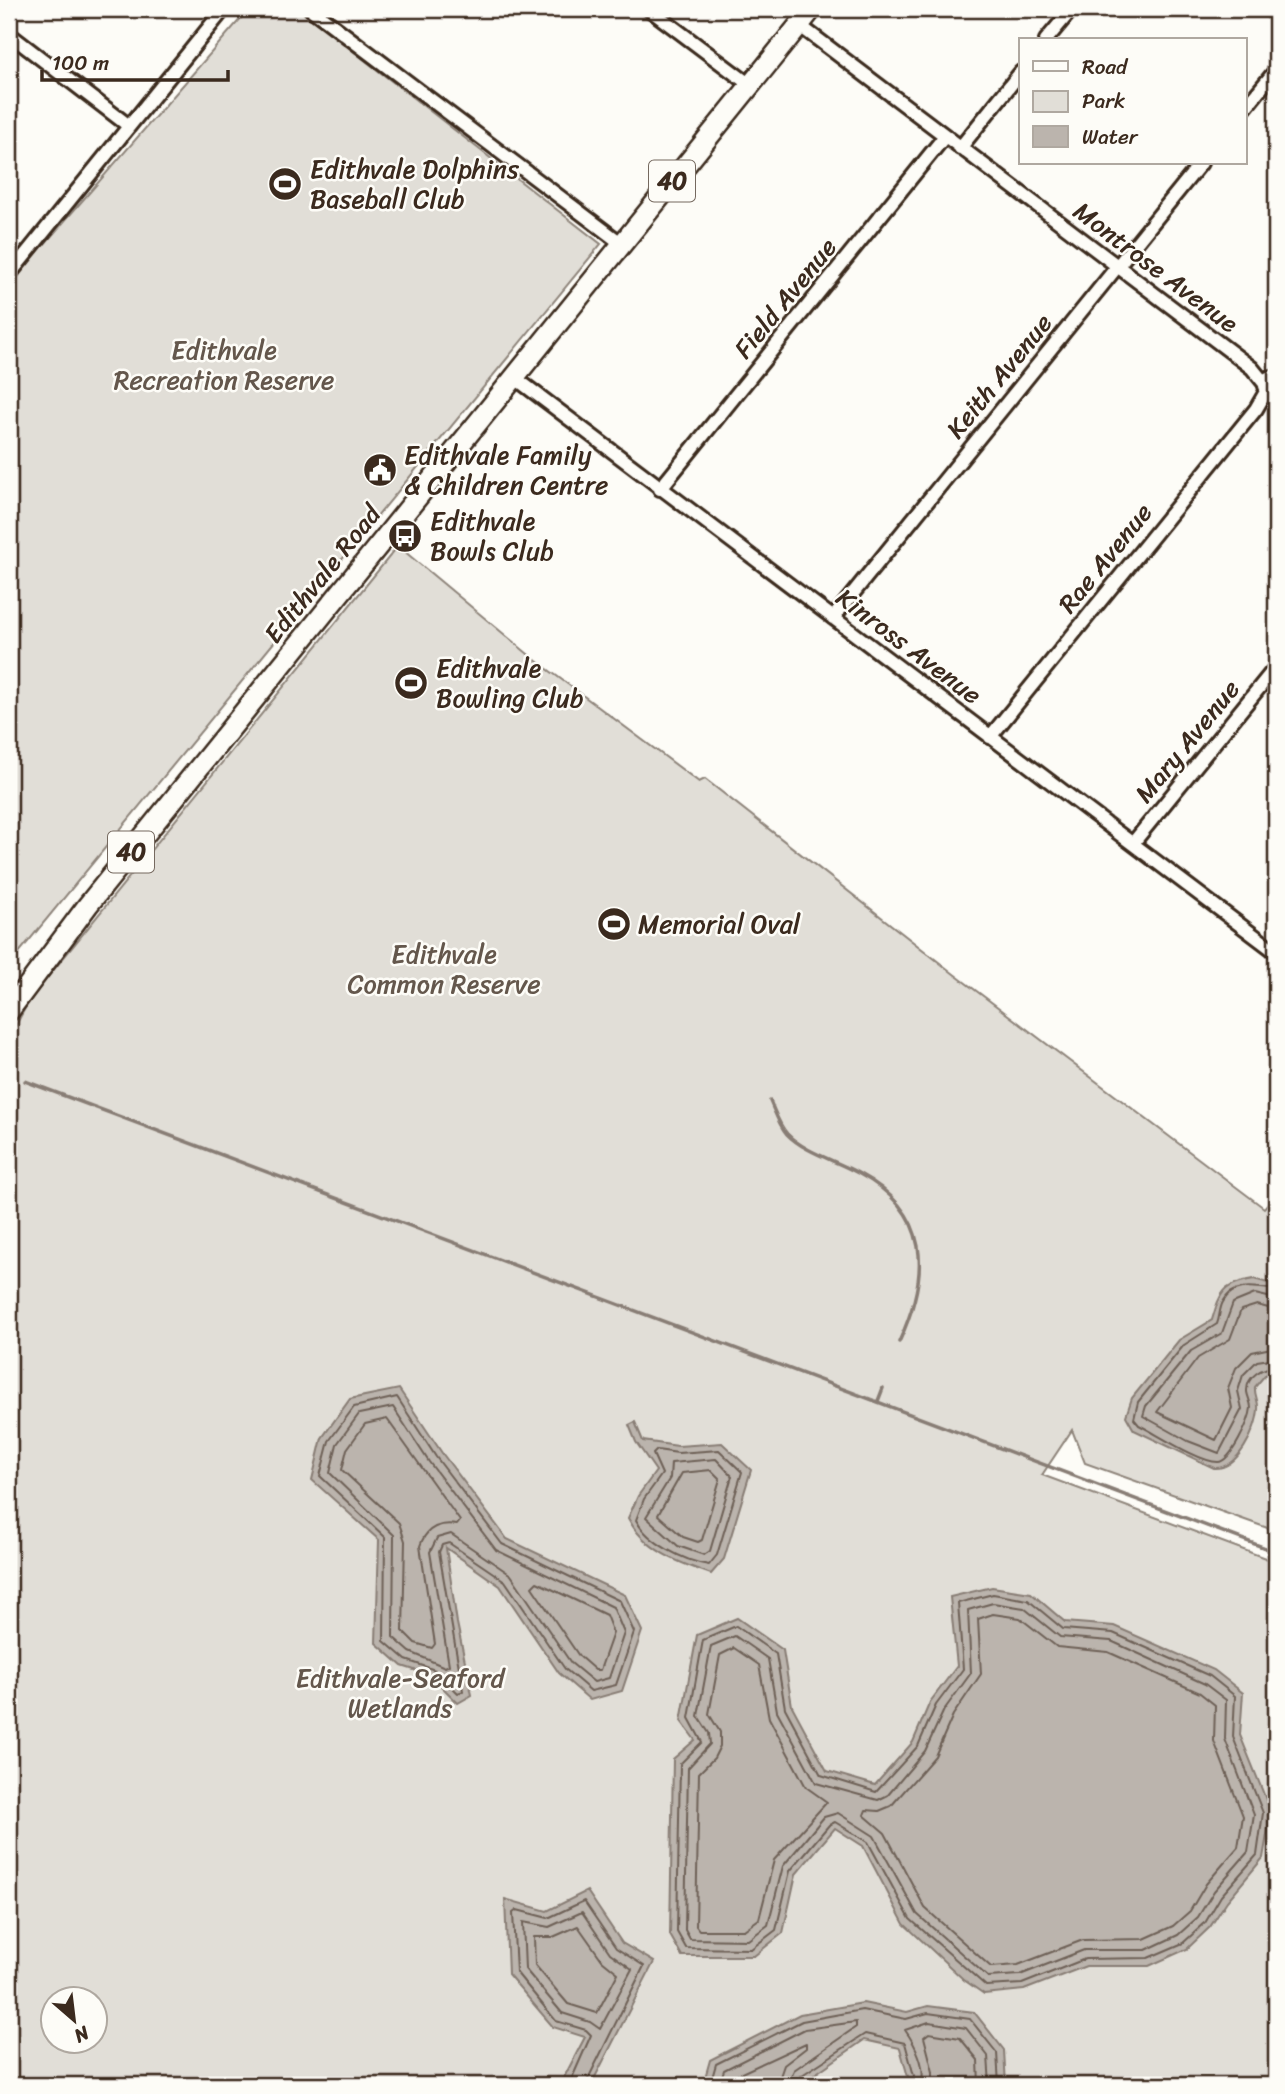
<svg xmlns="http://www.w3.org/2000/svg" width="1285" height="2094" font-family="Sriracha,sans-serif">
<rect width="100%" height="100%" fill="#fdfcf7"/>
<filter id="ink" filterUnits="userSpaceOnUse"><feTurbulence type="fractalNoise" baseFrequency=".0143" numOctaves="2"/><feDisplacementMap in="SourceGraphic" scale="14" xChannelSelector="R" yChannelSelector="G"/><feConvolveMatrix kernelMatrix="1 2 1 2 8 2 1 2 1" color-interpolation-filters="sRGB"/></filter>
<g filter="url(#ink)">
<!-- green -->
<path fill="#e1ded7" stroke="#8e847a" stroke-width="2" fill-rule="evenodd" d="M 249,9 L 299,9 L 601,244 L 9,965 L 9,285 Z
M 398,546 L 534,659 L 699,782 L 705,779 L 954,974 L 1264,1208 L 1276,1194 L 1276,1531 L 1085,1463 L 1072,1430 L 1042,1475 L 1276,1562 L 1276,2085 L 9,2085 L 9,1038 L 30,999 ZM 52,2000 L 94,2000 L 94,2042 L 52,2042 Z"/>
<!-- water -->
<path fill="#bbb4ad" stroke="#887d74" stroke-width="2" d="M 1254,1279 L 1276,1285 L 1276,1373 L 1265,1375 L 1255,1387 C 1254,1395 1259,1401 1258,1409 C 1257,1430 1237,1470 1214,1468 L 1134,1430 L 1126,1416 L 1132,1398 L 1179,1340 L 1212,1320 C 1220,1293 1222,1284 1254,1279 Z
M 399,1389 L 442,1453 L 507,1539 L 625,1595 L 642,1631 L 622,1691 L 590,1700 L 559,1673 L 500,1586 L 446,1548 L 457,1623 L 472,1695 L 458,1703 L 430,1675 L 402,1666 L 376,1643 L 379,1540 L 312,1480 L 322,1438 L 350,1399 Z
M 635,1422 L 643,1441 L 678,1446 L 722,1443 L 751,1470 L 724,1559 L 711,1574 C 679,1563 644,1550 628,1518 L 638,1496 L 656,1471 L 636,1442 L 629,1425 Z
M 992,1587 L 1031,1593 L 1065,1622 L 1114,1626 L 1214,1670 L 1243,1693 L 1240,1735 L 1271,1812 L 1263,1858 L 1227,1901 L 1210,1927 L 1187,1949 L 1149,1966 L 1086,1966 L 1024,1990 L 984,1994 L 964,1980 L 904,1924 L 863,1846 L 835,1828 L 796,1874 L 783,1933 L 754,1956 L 682,1956 L 670,1935 L 673,1759 L 695,1740 L 681,1721 L 697,1635 L 737,1618 L 783,1650 L 792,1706 L 827,1771 L 875,1785 L 913,1742 L 930,1702 L 957,1666 L 950,1597 Z
M 587,1891 L 622,1943 L 654,1962 L 591,2085 L 560,2085 L 585,2037 L 553,2027 L 508,1974 L 505,1899 L 547,1911 Z
M 863,2003 L 907,2012 L 928,2006 L 974,2012 L 1004,2050 L 1006,2085 L 903,2085 L 908,2077 L 900,2048 L 864,2040 L 799,2085 L 703,2085 L 710,2060 L 800,2014 Z"/>
<g fill="none" stroke-linecap="round" stroke-linejoin="round">
<!-- shore -->
<path stroke="#6e6157" stroke-width="2" d="M 1276,1290 C 1259,1288 1234,1281 1223,1302 C 1219,1309 1220,1317 1217,1324 L 1184,1345 L 1138,1402 L 1134,1419 L 1139,1425 C 1157,1434 1199,1462 1218,1462 C 1231,1462 1250,1420 1251,1408 C 1251,1402 1248,1398 1247,1392 C 1246,1376 1263,1367 1276,1367
M 1276,1299 L 1255,1294 L 1233,1303 L 1222,1333 L 1191,1351 L 1146,1406 L 1143,1416 L 1188,1441 L 1219,1453 L 1242,1409 L 1238,1391 L 1243,1375 L 1257,1361 L 1276,1358
M 1276,1310 L 1257,1305 L 1241,1310 L 1230,1339 L 1198,1358 L 1157,1412 L 1216,1440 L 1232,1408 L 1228,1388 L 1236,1368 L 1252,1352 L 1276,1347
M 397,1397 L 436,1457 L 502,1544 L 620,1601 L 634,1632 L 616,1685 L 591,1691 L 565,1669 L 505,1581 L 449,1543 L 442,1545 L 439,1552 L 463,1691 L 458,1693 L 435,1670 L 406,1660 L 384,1641 L 385,1537 L 320,1476 L 329,1441 L 354,1407 Z
M 393,1407 L 429,1462 L 496,1550 L 613,1607 L 624,1633 L 609,1678 L 594,1682 L 571,1663 L 511,1575 L 451,1534 L 437,1538 L 430,1552 L 449,1665 L 445,1667 L 410,1652 L 393,1637 L 394,1535 L 330,1473 L 337,1444 L 359,1414 Z
M 387,1419 L 460,1521 L 457,1525 C 439,1522 426,1528 420,1546 L 435,1644 L 432,1648 L 415,1643 L 403,1631 L 405,1541 L 399,1523 L 342,1470 L 347,1449 L 365,1424 Z
M 657,1450 L 678,1453 L 719,1450 L 742,1472 L 717,1555 L 709,1565 C 684,1561 648,1543 636,1520 L 644,1499 L 662,1474 L 653,1454 Z
M 716,1459 L 732,1476 L 710,1551 L 704,1555 L 678,1546 L 646,1517 L 670,1478 L 671,1463 Z
M 711,1470 L 720,1479 L 702,1540 L 698,1542 L 683,1537 L 658,1515 L 682,1473 Z
M 537,1582 L 606,1615 L 613,1633 L 600,1670 L 595,1670 L 579,1656 L 532,1587 Z
M 993,1594 L 1028,1600 L 1063,1629 L 1113,1633 L 1210,1676 L 1235,1696 L 1233,1737 L 1263,1813 L 1257,1855 L 1221,1896 L 1205,1923 L 1183,1943 L 1148,1958 L 1085,1959 L 1022,1984 L 986,1986 L 910,1919 L 868,1842 L 835,1822 L 829,1825 L 790,1871 L 776,1930 L 751,1949 L 686,1948 L 677,1932 L 680,1764 L 702,1742 L 689,1718 L 703,1640 L 736,1626 L 776,1654 L 785,1708 L 821,1775 L 876,1792 L 918,1746 L 936,1705 L 963,1669 L 958,1603 Z
M 993,1603 L 1024,1608 L 1060,1637 L 1111,1641 L 1205,1684 L 1226,1700 L 1225,1739 L 1254,1815 L 1248,1852 L 1214,1891 L 1198,1917 L 1178,1935 L 1146,1950 L 1084,1950 L 1020,1975 L 988,1977 L 917,1914 L 874,1836 L 838,1813 L 824,1817 L 783,1866 L 768,1925 L 748,1940 L 690,1939 L 685,1930 L 688,1768 L 710,1744 L 709,1733 L 698,1716 L 711,1646 L 735,1636 L 768,1659 L 777,1711 L 816,1783 L 878,1800 L 888,1795 L 925,1751 L 944,1710 L 971,1673 L 968,1610 Z
M 993,1614 L 1020,1618 L 1057,1647 L 1108,1652 L 1200,1693 L 1215,1705 L 1214,1741 L 1243,1816 L 1238,1847 L 1206,1884 L 1190,1911 L 1173,1926 L 1144,1939 L 1083,1940 L 1018,1965 L 991,1967 L 925,1908 L 885,1833 L 864,1815 L 866,1810 L 879,1811 L 891,1806 L 935,1756 L 953,1715 L 981,1674 L 978,1619 Z
M 734,1648 L 759,1665 L 769,1718 L 806,1787 L 827,1802 L 774,1860 L 759,1919 L 744,1930 L 699,1930 L 696,1926 L 699,1773 L 714,1758 L 720,1746 L 720,1732 L 709,1714 L 720,1655 Z
M 582,1912 L 610,1953 L 632,1969 L 600,2029 L 590,2022 L 562,2013 L 525,1969 L 523,1922 L 549,1927 Z
M 578,1926 L 602,1960 L 618,1973 L 597,2013 L 568,2004 L 535,1965 L 534,1937 L 553,1937 Z
M 569,2085 L 591,2035 L 586,2030 L 556,2021 L 516,1972 L 513,1913 L 517,1910 L 548,1918 L 584,1901 L 616,1948 L 644,1966 L 585,2085
M 710,2085 L 716,2064 L 802,2021 L 862,2010 L 906,2019 L 928,2013 L 970,2019 L 997,2053 L 999,2085
M 719,2085 L 724,2070 L 805,2029 L 856,2022 L 856,2027 L 794,2070 L 787,2085
M 730,2085 L 733,2077 L 806,2043 L 806,2048 L 784,2065 L 777,2085
M 796,2085 L 799,2077 L 865,2034 L 905,2043 L 914,2076 L 911,2085
M 921,2085 C 927,2067 915,2044 905,2030 L 929,2022 L 966,2028 L 988,2056 L 990,2085
M 933,2085 L 933,2072 L 924,2037 L 929,2033 L 960,2038 L 978,2060 L 979,2085"/>
<!-- stream -->
<path stroke="#887d74" stroke-width="3.5" d="M 25,1081 L 1276,1552
M 770,1101 C 775,1112 779,1125 787,1134 C 804,1152 837,1161 858,1173 C 931,1212 931,1272 899,1342
M 878,1401 L 883,1388"/>
<!-- minor casing -->
<g stroke="#3b2a1e" stroke-width="18">
<path id="minor" d="M 311,9 L 622,244
M 649,9 L 750,85
M 799,25 L 1252,368 L 1265,384
M 9,34 L 129,126
M 1046,40 L 1072,9
M 1245,108 L 1276,70
M 960,148 L 1021,72
M 9,275 L 224,9
M 1276,376 L 1268,378 L 1265,386 L 1268,392 L 1276,394
M 514,377 L 1276,952
M 660,489 L 945,136
M 833,618 L 1201,163
M 990,737 L 1256,409 L 1267,390
M 1133,843 L 1276,667"/>
</g>
<!-- highway casing -->
<g stroke="#3b2a1e" stroke-width="24">
<path id="highway" d="M 9,1011 L 88,905 L 812,9"/>
</g>
<!-- minor -->
<use href="#minor" stroke="#fdfcf7" stroke-width="12"/>
<!-- highway -->
<use href="#highway" stroke="#fdfcf7" stroke-width="19"/>
</g>
</g>
<!-- icons -->
<defs>
<g id="stadium-disc" transform="scale(1.75)"><circle r="9.5" fill="#3b2a1e" stroke="#fdfcf7"/><path d="M0-5a6.5 5 0 1 0 0 10a6.5 5 0 1 0 0-10ZM-3.5-1.8h7v3.6h-7Z" fill="#fff"/></g>
<g id="civic-disc" transform="scale(1.75)"><circle r="9.5" fill="#3b2a1e" stroke="#fdfcf7"/><path d="M-.6-6.5H3V-4.5H.6V-3L4-1V1h2V6H-6V1h2V-1L-.6-3ZM-1.2 2.5V6h2.4V2.5Z" fill="#fff"/></g>
<g id="bus-disc" transform="scale(1.75)"><circle r="9.5" fill="#3b2a1e" stroke="#fdfcf7"/><path d="M-5-6H5V4H4V6H2V4H-2V6H-4V4H-5ZM-3.5-4V0h7V-4ZM-3.5 1.2v1.5H-2V1.2ZM2 1.2v1.5H3.5V1.2Z" fill="#fff"/></g>
</defs>
<g fill-rule="evenodd">
<use href="#stadium-disc" x="285" y="184"/>
<use href="#civic-disc" x="380" y="470"/>
<use href="#bus-disc" x="405" y="536"/>
<use href="#stadium-disc" x="411" y="683"/>
<use href="#stadium-disc" x="614" y="924"/>
</g>
<g text-anchor="middle" stroke-width="5" stroke-linejoin="round" paint-order="stroke">
<!-- shield labels -->
<g fill="#fdfcf7" stroke="#75695f" stroke-width="2">
<rect x="649" y="160.5" width="46" height="41" rx="5"/>
<rect x="108" y="831.5" width="46" height="41" rx="5"/>
</g>
<g font-size="24" font-weight="bold" fill="#3b2a1e">
<text x="672" y="189">40</text>
<text x="131" y="860">40</text>
</g>
<!-- poi labels -->
<g font-size="26" fill="#3b2a1e" stroke="#fdfcf7" text-anchor="start">
<text x="310" y="178">Edithvale Dolphins<tspan x="310" dy="30">Baseball Club</tspan></text>
<text x="404" y="464">Edithvale Family<tspan x="404" dy="30">&amp; Children Centre</tspan></text>
<text x="430" y="530">Edithvale<tspan x="430" dy="30">Bowls Club</tspan></text>
<text x="436" y="677">Edithvale<tspan x="436" dy="30">Bowling Club</tspan></text>
<text x="638" y="933">Memorial Oval</text>
</g>
<!-- street labels -->
<g font-size="26" fill="#3b2a1e" stroke="#fdfcf7">
<text transform="translate(1156 267) rotate(37)" y="9">Montrose Avenue</text>
<text transform="translate(785 298) rotate(-51)" y="9">Field Avenue</text>
<text transform="translate(999 376) rotate(-51)" y="9">Keith Avenue</text>
<text transform="translate(1105 558) rotate(-51)" y="9">Rae Avenue</text>
<text transform="translate(322 574) rotate(-51)" y="9">Edithvale Road</text>
<text transform="translate(909 646) rotate(37)" y="9">Kinross Avenue</text>
<text transform="translate(1187 741) rotate(-51)" y="9">Mary Avenue</text>
</g>
<!-- park labels -->
<g font-size="26" fill="#64574c" stroke="#fdfcf7">
<text x="224" y="359">Edithvale<tspan x="224" dy="30">Recreation Reserve</tspan></text>
<text x="444" y="963">Edithvale<tspan x="444" dy="30">Common Reserve</tspan></text>
<text x="400" y="1687">Edithvale-Seaford<tspan x="400" dy="30">Wetlands</tspan></text>
</g>
</g>
<!-- margin -->
<rect width="1285" height="2094" fill="none" stroke="#fdfcf7" stroke-width="35"/>
<rect x="18" y="18" width="1250" height="2059" fill="none" stroke="#3b2a1e" stroke-width="2.5" filter="url(#ink)"/>
<!-- legend -->
<rect x="1019" y="38" width="228" height="126" fill="#fdfcf7" stroke="#afa8a0" stroke-width="2"/>
<rect x="1033" y="61" width="35" height="10" fill="#fdfcf7" stroke="#afa8a0" stroke-width="2"/>
<text x="1082" y="74" font-size="21" fill="#3b2a1e">Road</text>
<rect x="1033" y="91" width="35" height="21" fill="#e1ded7" stroke="#afa8a0" stroke-width="2"/>
<text x="1082" y="108" font-size="21" fill="#3b2a1e">Park</text>
<rect x="1033" y="126" width="35" height="21" fill="#bbb4ad" stroke="#afa8a0" stroke-width="2"/>
<text x="1082" y="144" font-size="21" fill="#3b2a1e">Water</text>
<!-- north arrow -->
<g transform="translate(74 2020) rotate(152)"><circle r="33" fill="#fdfcf7" stroke="#afa8a0" stroke-width="2"/>
<path d="M0-5L12 26L0 18L-12 26Z" fill="#3b2a1e"/>
<text y="-10" font-size="19" font-weight="bold" text-anchor="middle" fill="#3b2a1e">N</text>
</g>
<!-- scale -->
<path d="M42 70v10h186v-10" fill="none" stroke="#3b2a1e" stroke-width="3.5"/>
<text x="52" y="70" font-size="21" fill="#3b2a1e" stroke="#fdfcf7" stroke-width="5" paint-order="stroke">100 m</text>
</svg>
